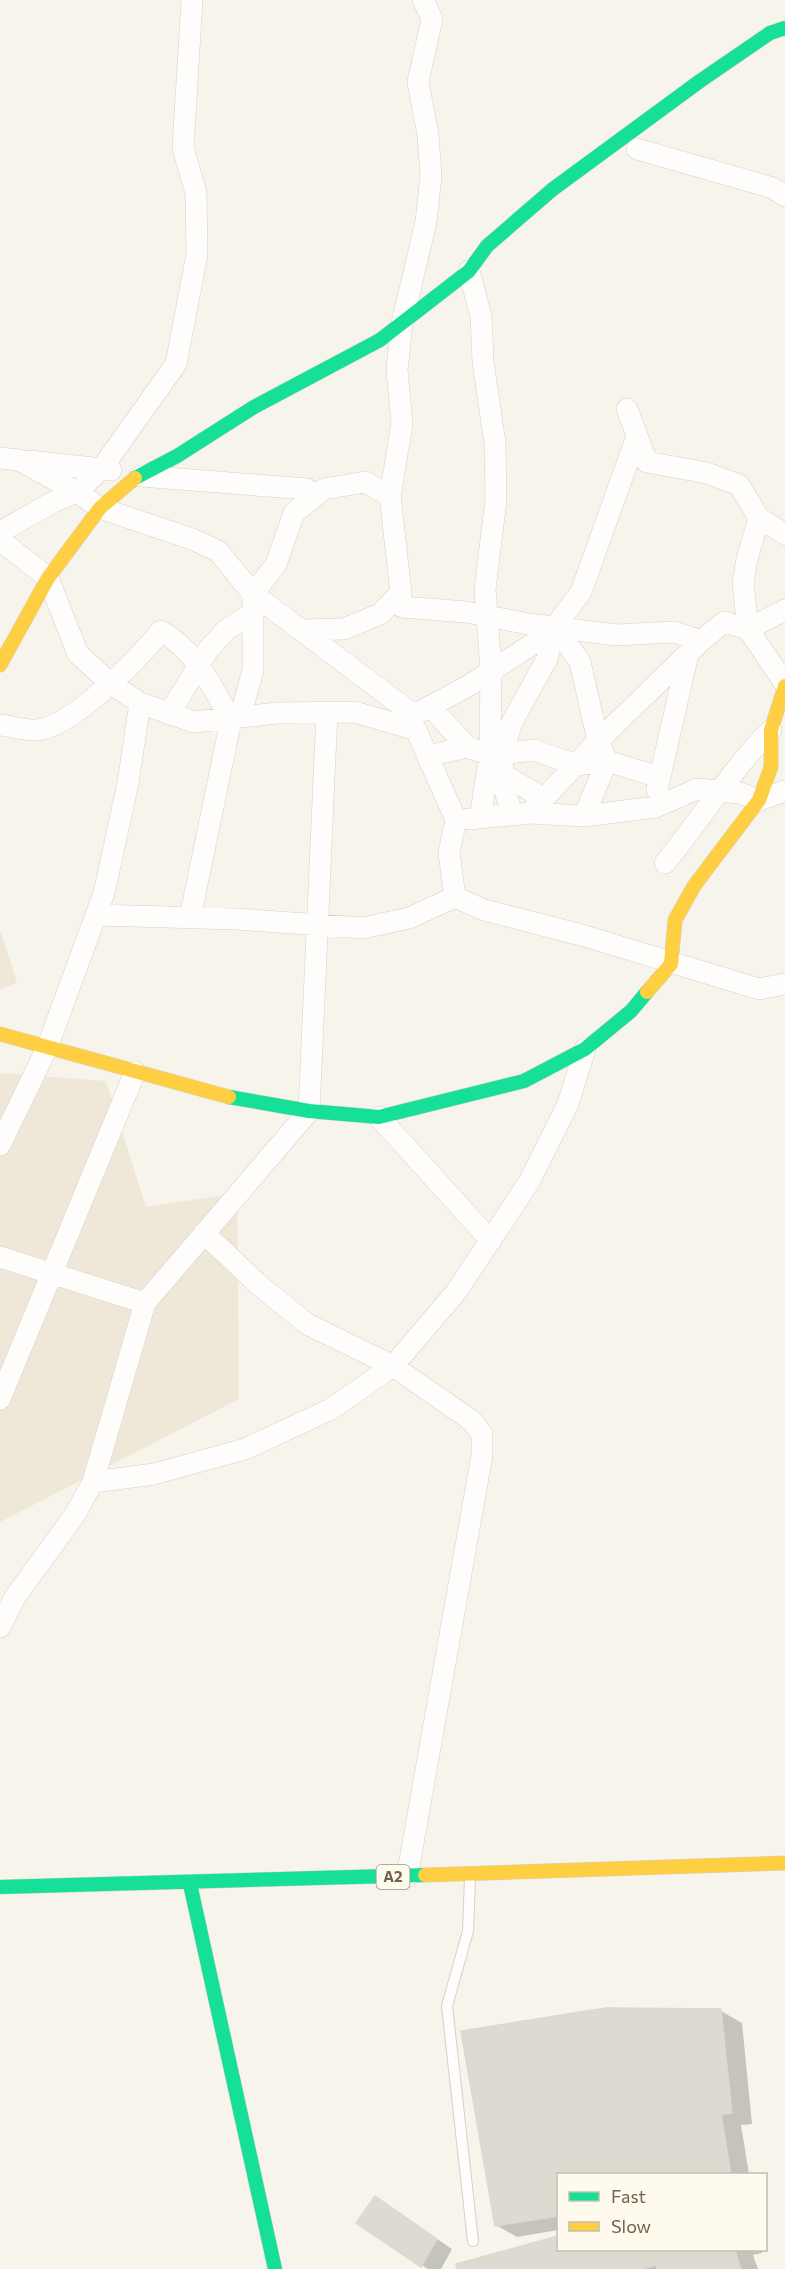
<svg xmlns="http://www.w3.org/2000/svg" width="785" height="2269" font-family="Commissioner,sans-serif">
<rect width="100%" height="100%" fill="#f6f4eb"/>
<!-- residential -->
<path fill="#efe8d9" d="M 0,929 L 17,983 L 0,990 Z
M 0,1073 L 106,1081 L 146,1207 L 237,1193 L 239,1399 L 0,1522 Z"/>
<!-- shadow -->
<path fill="#0003" d="M 721,2011 L 742,2023 L 752,2124 L 741,2125 L 749,2174 L 558,2174 L 558,2230 L 517,2237 L 496,2225 Z
M 375,2198 L 452,2249 L 441,2269 L 428,2269 L 358,2223 Z
M 558,2238 L 558,2250 L 761,2250 L 762,2253 L 753,2255 L 758,2269 L 468,2269 L 467,2263 Z"/>
<!-- building -->
<path fill="#dfdad1" stroke="#ded8ce" stroke-width="1.5" d="M 606,2008 L 721,2009 L 732,2113 L 721,2114 L 731,2175 L 558,2175 L 558,2216 L 495,2226 L 461,2031 Z
M 375,2196 L 437,2239 L 421,2267 L 356,2223 Z
M 558,2236 L 558,2250 L 735,2250 L 741,2269 L 657,2269 L 656,2265 L 641,2269 L 457,2269 L 456,2264 Z"/>
<g fill="none" stroke-linecap="round" stroke-linejoin="round">
<!-- lane casing -->
<g stroke="#d5d1ca" stroke-width="12">
<path id="lane" d="M 470,1878 L 468,1931 L 447,2006 L 473,2241"/>
</g>
<!-- street casing -->
<g stroke="#d5d1ca" stroke-width="22">
<path id="street" d="M 637,149 L 773,188 L 785,196
M 469,271 L 481,316 L 483,362 L 495,443 L 496,500 L 485,589 L 491,670 L 490,755 L 480,818
M 627,409 L 647,462 L 707,473 L 739,485 L 759,518
M 0,458 L 19,460 L 77,492 L 100,508 L 192,539 L 218,551 L 253,594 L 414,715 L 468,686 L 551,632 L 581,592 L 637,436
M 29,461 L 111,470
M 141,476 L 307,489
M 0,532 L 53,502 L 77,492 L 102,468 L 176,364 L 197,254 L 196,193 L 183,148 L 192,0
M 785,534 L 759,518 L 747,559 L 743,584 L 748,629 L 785,684
M 0,540 L 48,578 L 78,654 L 110,683 L 140,703 L 194,722 L 278,713 L 355,712 L 416,730 L 456,820 L 449,852 L 455,897 L 484,910 L 585,936 L 759,989 L 785,984
M 402,607 L 466,612 L 529,624 L 616,635 L 674,632 L 701,641
M 555,626 L 580,662 L 598,741 L 607,761 L 584,816
M 302,630 L 344,629 L 380,614 L 401,593 L 390,496 L 402,424 L 397,370 L 402,323 L 426,222 L 431,176 L 428,135 L 418,82 L 432,19 L 423,0
M 244,703 L 253,670 L 253,594 L 276,564 L 294,513 L 324,489 L 365,482 L 390,496
M 430,706 L 467,747
M 169,714 L 208,650 L 226,630 L 253,613
M 0,725 C 11,726 25,731 37,730 C 72,727 139,658 161,631 C 196,651 212,686 231,720 L 190,918
M 428,756 L 467,747 L 490,755 L 534,750 L 576,765 L 607,761 L 659,777
M 502,774 L 543,798
M 657,790 L 688,654
M 530,813 L 598,741 L 701,641 L 724,622 L 748,629 L 785,610
M 512,814 L 504,788 L 502,754 L 512,722 L 547,659 L 555,626
M 468,819 L 530,813 L 584,816 L 656,807 L 697,789 L 740,793 L 759,800 L 785,791
M 665,863 C 701,819 731,770 771,730
M 96,915 L 237,919 L 363,928 L 409,918 L 455,897
M 379,1117 L 491,1241
M 0,1145 L 47,1048 L 104,893 L 128,783 L 140,703
M 204,1233 L 259,1285 L 307,1324 L 393,1366 L 472,1421 L 482,1434 L 482,1455 L 407,1877
M 0,1257 L 145,1303 L 93,1482 L 74,1516 L 15,1597 L 0,1627
M 145,1303 L 309,1111 L 327,712
M 0,1399 L 135,1072
M 93,1482 L 154,1474 L 245,1449 L 331,1409 L 393,1366 L 456,1292 L 529,1182 L 568,1104 L 585,1049"/>
</g>
<!-- fast casing -->
<g stroke="#d6d1c9" stroke-width="15">
<path id="fast" d="M 135,478 L 177,456 L 254,407 L 380,340 L 469,271 L 487,246 L 553,189 L 700,81 L 770,33 L 785,28
M 229,1097 L 309,1111 L 379,1117 L 524,1081 L 585,1049 L 631,1011 L 647,992
M 190,1884 L 275,2269
M 0,1887 L 425,1875"/>
</g>
<!-- slow casing -->
<g stroke="#d6d1c9" stroke-width="15">
<path id="slow" d="M 0,665 L 48,578 L 100,508 L 135,478
M 647,992 L 671,964 L 675,920 L 694,886 L 759,800 L 771,767 L 771,730 L 785,686
M 0,1034 L 229,1097
M 425,1875 L 785,1863"/>
</g>
<!-- lane -->
<use href="#lane" stroke="#fefdfc" stroke-width="10"/>
<!-- street -->
<use href="#street" stroke="#fefdfc" stroke-width="21"/>
<!-- fast -->
<use href="#fast" stroke="#16e098" stroke-width="14"/>
<!-- slow -->
<use href="#slow" stroke="#ffcf43" stroke-width="14"/>
</g>
<g text-anchor="middle" stroke-width="6" stroke-linejoin="round" paint-order="stroke">
<!-- shield labels -->
<rect fill="#fefaed" stroke="#9c8f7d" stroke-width="1.5" x="376.5" y="1865" width="33" height="24" rx="4.5"/>
<g font-size="15" font-weight="bold" fill="#72614d">
<text x="393" y="1882">A2</text>
</g>
</g>
<!-- legend -->
<rect x="557" y="2173" width="210" height="78" fill="#fefaed" stroke="#c6bdad" stroke-width="1.5"/>
<rect x="569" y="2192" width="30" height="9" fill="#16e098" stroke="#c6bdad" stroke-width="1.5"/>
<text x="611" y="2203" font-size="18" fill="#72614d">Fast</text>
<rect x="569" y="2222" width="30" height="9" fill="#ffcf43" stroke="#c6bdad" stroke-width="1.5"/>
<text x="611" y="2233" font-size="18" fill="#72614d">Slow</text>
</svg>
